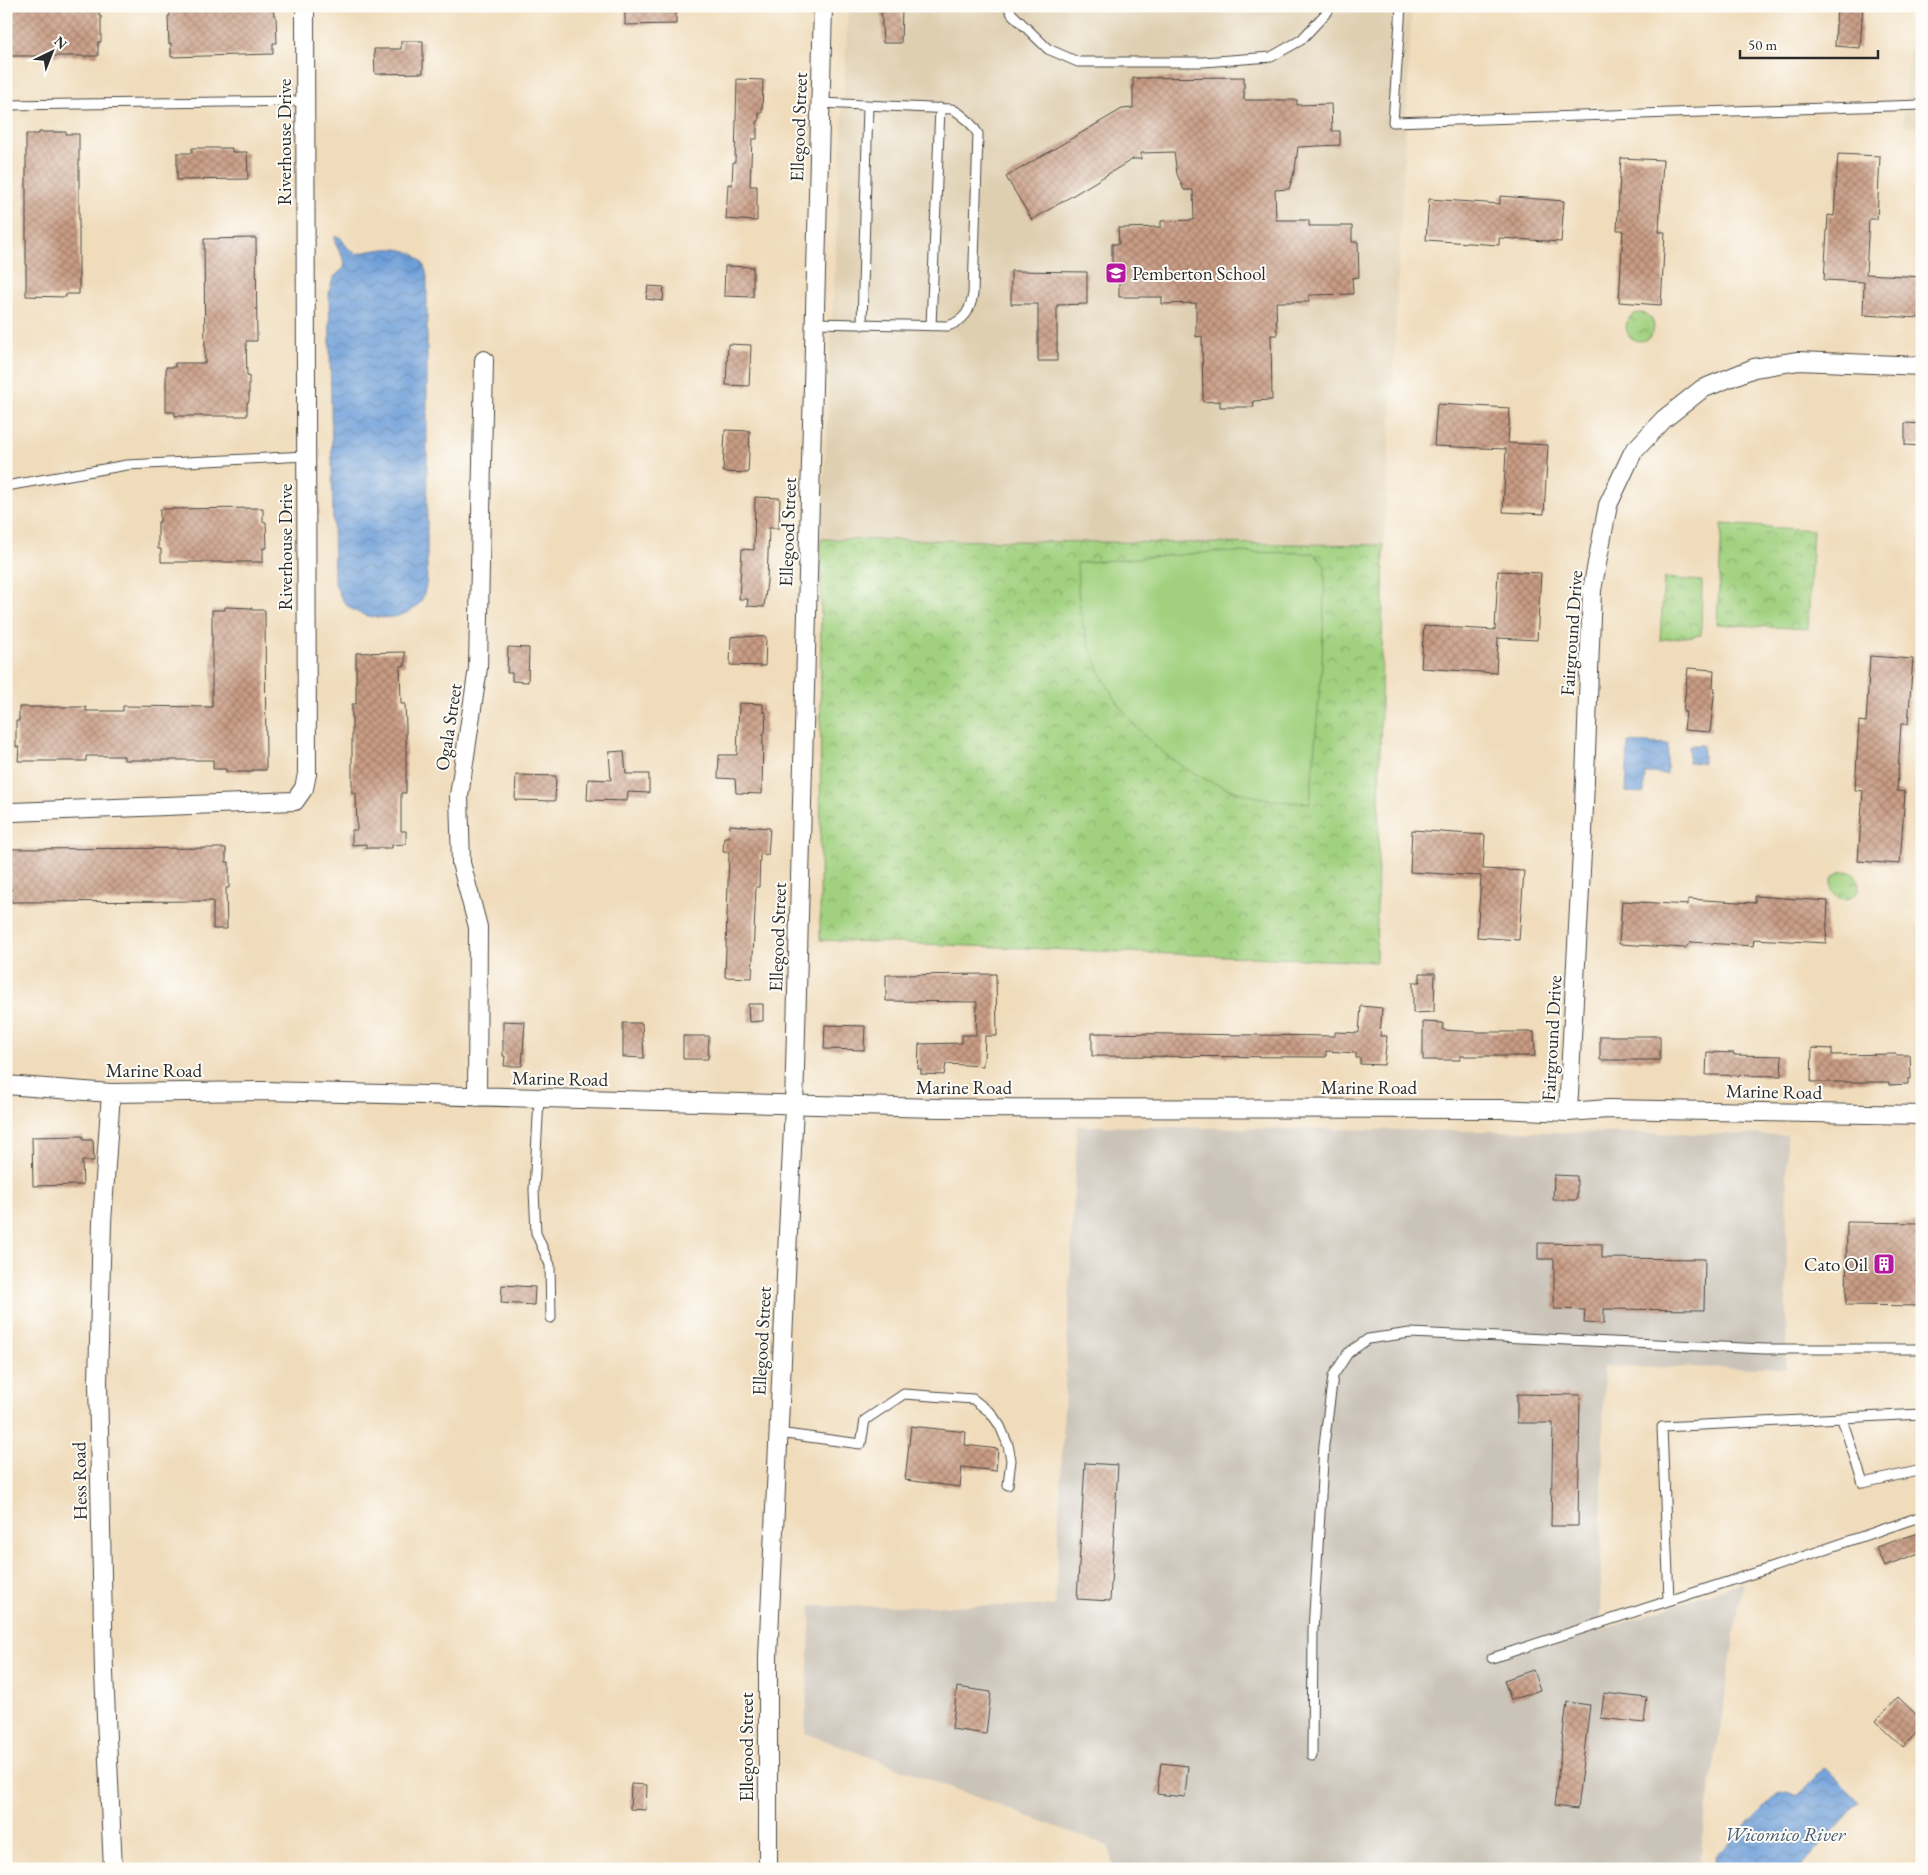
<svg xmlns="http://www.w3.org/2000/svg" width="1928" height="1875" font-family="'EB Garamond',serif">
<defs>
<pattern id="park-crowns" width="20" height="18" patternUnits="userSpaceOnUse" patternTransform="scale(1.25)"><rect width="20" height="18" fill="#a1d17f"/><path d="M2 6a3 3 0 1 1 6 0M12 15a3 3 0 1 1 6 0" fill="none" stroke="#83aa68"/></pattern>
<pattern id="water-waves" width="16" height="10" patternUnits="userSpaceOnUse" patternTransform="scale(1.25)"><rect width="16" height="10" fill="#6d9ed8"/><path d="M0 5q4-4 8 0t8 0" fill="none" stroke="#5a81af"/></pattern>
<pattern id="building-cross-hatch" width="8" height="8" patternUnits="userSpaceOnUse" patternTransform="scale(1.25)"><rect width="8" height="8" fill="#c99c84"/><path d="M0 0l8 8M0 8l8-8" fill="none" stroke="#a37f6c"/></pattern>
</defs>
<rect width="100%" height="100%" fill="#fdfcf7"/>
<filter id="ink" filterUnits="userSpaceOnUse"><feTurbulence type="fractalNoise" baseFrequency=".02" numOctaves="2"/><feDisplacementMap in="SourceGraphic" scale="10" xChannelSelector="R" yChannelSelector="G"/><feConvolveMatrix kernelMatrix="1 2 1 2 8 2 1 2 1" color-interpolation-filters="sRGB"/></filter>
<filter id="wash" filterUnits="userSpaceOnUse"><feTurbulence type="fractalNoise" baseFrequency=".0096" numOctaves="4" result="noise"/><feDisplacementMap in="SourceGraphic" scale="20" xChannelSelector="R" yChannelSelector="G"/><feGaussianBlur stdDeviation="1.12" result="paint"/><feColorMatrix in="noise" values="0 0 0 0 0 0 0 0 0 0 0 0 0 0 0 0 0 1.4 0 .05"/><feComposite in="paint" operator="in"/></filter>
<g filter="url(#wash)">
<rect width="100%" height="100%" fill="#f0dcbb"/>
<!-- built -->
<path fill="#dfcfb1" d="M 848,6 L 1412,6 L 1384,545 L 821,539 Z
M 1912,6 L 1922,6 L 1922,128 L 1903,126 Z"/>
<!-- industrial -->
<path fill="#cac3b8" d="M 1077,1126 L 1787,1135 L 1786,1368 L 1604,1367 L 1600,1631 L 1743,1582 L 1698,1869 L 1114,1869 L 1108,1846 L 805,1733 L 811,1606 L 1055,1606 Z"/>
<!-- park -->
<path fill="url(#park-crowns)" stroke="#667e55" d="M1626 327a14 14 0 1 1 28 0a14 14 0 1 1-28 0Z
M 1722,524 L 1813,530 L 1808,629 L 1717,624 Z
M 821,539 L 1384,545 L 1376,962 L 820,940 Z
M 1664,578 L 1702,581 L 1701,635 L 1660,640 Z
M1831 885a14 14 0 1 1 28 0a14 14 0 1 1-28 0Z"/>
<!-- pitch -->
<path fill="#a1d17f" stroke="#667e55" d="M 1214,552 L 1313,553 L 1325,565 L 1322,664 L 1310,803 C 1197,801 1112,734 1083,624 C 1078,604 1078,583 1077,563 Z"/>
<!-- water -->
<path fill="url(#water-waves)" stroke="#4c6482" d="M 335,236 L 340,237 L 347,247 L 356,254 C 382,248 421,240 427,276 L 427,578 C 426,585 425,595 421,601 C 407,622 369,622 350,608 C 341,601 338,591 334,581 L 329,292 L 333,278 L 344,268 L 345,262 L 335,243 Z
M 1628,742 L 1668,744 L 1667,774 L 1645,773 L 1644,793 L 1626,792 Z
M 1689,745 L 1703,745 L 1703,763 L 1688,762 Z
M 1825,1767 L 1860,1802 L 1800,1869 L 1712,1869 L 1716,1856 L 1777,1794 L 1786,1792 L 1797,1796 Z"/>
<g id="blocks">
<!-- building -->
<path fill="url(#building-cross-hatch)" d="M 6,6 L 99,6 L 99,16 L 101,16 L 101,42 L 98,42 L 98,56 L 6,56 Z
M 170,6 L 273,6 L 274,16 L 276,16 L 277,43 L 273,43 L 273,54 L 171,57 L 171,43 L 169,44 L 168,16 L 170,16 Z
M 625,6 L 676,6 L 676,24 L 625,25 Z
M 881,6 L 902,6 L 901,43 L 883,43 Z
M 1837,6 L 1863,6 L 1860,48 L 1835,46 Z
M 401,41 L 423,41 L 423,73 L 375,74 L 374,49 L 401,49 Z
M 1244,77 L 1244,100 L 1297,100 L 1297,105 L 1331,104 L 1332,131 L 1340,131 L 1340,145 L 1298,147 L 1295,169 L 1289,189 L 1275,190 L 1276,220 L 1309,220 L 1309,226 L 1352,226 L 1352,242 L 1358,242 L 1359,277 L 1352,278 L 1353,294 L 1309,295 L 1309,302 L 1276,302 L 1277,335 L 1271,335 L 1272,400 L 1253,401 L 1254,407 L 1220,407 L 1220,401 L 1203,402 L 1202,336 L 1196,337 L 1196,303 L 1162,304 L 1162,297 L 1119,297 L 1119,280 L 1112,280 L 1112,244 L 1119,244 L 1118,228 L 1161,227 L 1161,221 L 1194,220 L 1193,190 L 1184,190 L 1177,174 L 1174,152 L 1141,153 L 1141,159 L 1133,159 L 1032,220 L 1006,177 L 1122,109 L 1133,108 L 1133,78 Z
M 737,79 L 763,80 L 762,113 L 759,113 L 759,121 L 757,121 L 757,139 L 752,139 L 750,186 L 757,186 L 757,221 L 726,219 L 728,184 L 732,185 L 733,162 L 735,162 Z
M 39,132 L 66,132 L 66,134 L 79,134 L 79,294 L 66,294 L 66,297 L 26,296 L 26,134 L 39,134 Z
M 192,148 L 232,148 L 232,152 L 247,152 L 248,179 L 177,180 L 177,153 L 192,153 Z
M 1838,154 L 1880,156 L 1877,219 L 1869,219 L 1866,274 L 1922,277 L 1922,318 L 1863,315 L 1864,282 L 1824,280 L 1828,215 L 1834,216 Z
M 1621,158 L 1663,160 L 1659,232 L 1665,232 L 1661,305 L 1619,302 L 1623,230 L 1617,230 Z
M 1500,196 L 1564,201 L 1561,242 L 1499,238 L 1499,245 L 1426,240 L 1429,199 L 1500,204 Z
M 256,238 L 257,341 L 246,341 L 247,376 L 249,376 L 249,402 L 247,402 L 247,416 L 175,416 L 175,412 L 166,412 L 166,367 L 175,367 L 175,363 L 205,363 L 204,239 Z
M 725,266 L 753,267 L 753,297 L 724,296 Z
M 1011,271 L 1087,272 L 1087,304 L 1057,305 L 1057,361 L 1038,361 L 1038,304 L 1011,304 Z
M 648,286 L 664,287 L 663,301 L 646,299 Z
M 728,344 L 751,345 L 749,386 L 726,385 Z
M 1437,404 L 1510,408 L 1508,443 L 1548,445 L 1544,514 L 1503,512 L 1506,449 L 1434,446 Z
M 1905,423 L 1922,424 L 1922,446 L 1905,445 Z
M 725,430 L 750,431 L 748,473 L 723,472 Z
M 755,497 L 780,498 L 779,528 L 769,528 L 767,581 L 764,607 L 747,606 L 748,599 L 739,599 L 742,549 L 754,550 Z
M 263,508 L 263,522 L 266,522 L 267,548 L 263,548 L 263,562 L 161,562 L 161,549 L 158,549 L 158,522 L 160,522 L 160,509 Z
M 1498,571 L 1541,573 L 1537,640 L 1498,638 L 1496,673 L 1421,668 L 1424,626 L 1495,630 Z
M 225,607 L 252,608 L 252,610 L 265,610 L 266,770 L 252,770 L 253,772 L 226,772 L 226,769 L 213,769 L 213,760 L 124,760 L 124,756 L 86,756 L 86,761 L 18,761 L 19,747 L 16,747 L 16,721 L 19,721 L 19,707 L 86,707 L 86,711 L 123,711 L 123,706 L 212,707 L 212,610 L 225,610 Z
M 741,636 L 766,637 L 765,666 L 730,665 L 731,637 Z
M 508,647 L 529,648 L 528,682 L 512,681 L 512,673 L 507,673 Z
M 405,652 L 405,666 L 400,666 L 401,704 L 405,704 L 406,726 L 406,793 L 401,793 L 401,831 L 406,831 L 406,844 L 392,845 L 392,848 L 366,848 L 366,844 L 352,845 L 352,830 L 357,830 L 356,793 L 352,793 L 352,704 L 356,704 L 356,653 Z
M 1870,656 L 1913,659 L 1908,724 L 1901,724 L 1897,791 L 1905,792 L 1900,864 L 1858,861 L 1863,791 L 1855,790 L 1859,721 L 1866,722 Z
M 1688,668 L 1714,670 L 1713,688 L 1715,688 L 1710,732 L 1684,730 L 1686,712 L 1683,712 Z
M 739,703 L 763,704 L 763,712 L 766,712 L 765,734 L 763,734 L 762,794 L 736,793 L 735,779 L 718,778 L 719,755 L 737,755 Z
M 624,751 L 626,774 L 649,774 L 649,793 L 628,792 L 627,801 L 587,800 L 588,779 L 611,780 L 609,752 Z
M 516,775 L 556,776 L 555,801 L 515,800 Z
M 730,825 L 770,828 L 768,855 L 760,854 L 759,887 L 756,887 L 752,978 L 725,977 L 729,852 L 723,852 L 724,837 L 729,837 Z
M 1412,830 L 1485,835 L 1483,869 L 1524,871 L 1519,940 L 1477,937 L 1481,876 L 1410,872 Z
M 226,848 L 226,862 L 229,862 L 229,888 L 226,888 L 227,929 L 213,929 L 213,901 L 11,902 L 11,889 L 8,889 L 8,863 L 10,862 L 10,849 Z
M 1755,896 L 1828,901 L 1826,943 L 1754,939 L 1753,946 L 1691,942 L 1685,948 L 1619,944 L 1622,901 L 1688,905 L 1688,899 L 1755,903 Z
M 1420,973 L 1435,973 L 1434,1012 L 1413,1013 L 1413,982 L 1420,982 Z
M 996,974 L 997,1036 L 985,1036 L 984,1061 L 983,1061 L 983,1066 L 946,1064 L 944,1075 L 921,1074 L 921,1069 L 918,1069 L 919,1044 L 962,1043 L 962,1035 L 976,1035 L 977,1002 L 886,1001 L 886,975 Z
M 748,1004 L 763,1004 L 763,1021 L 749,1022 Z
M 1361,1006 L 1382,1008 L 1380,1036 L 1387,1036 L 1384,1065 L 1360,1064 L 1360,1058 L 1356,1058 L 1356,1053 L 1326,1051 L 1326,1057 L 1092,1056 L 1092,1033 L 1335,1036 L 1335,1032 L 1359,1033 Z
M 503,1021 L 525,1022 L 522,1066 L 504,1066 L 505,1056 L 503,1056 Z
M 1423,1022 L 1443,1023 L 1443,1030 L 1477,1032 L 1534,1032 L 1535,1056 L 1460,1056 L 1460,1060 L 1423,1060 Z
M 623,1023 L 642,1023 L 644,1058 L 623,1057 Z
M 825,1025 L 865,1026 L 864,1050 L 824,1049 Z
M 683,1036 L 709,1036 L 708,1059 L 683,1059 Z
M 1600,1036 L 1660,1036 L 1660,1060 L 1600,1060 Z
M 1812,1048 L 1832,1049 L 1832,1055 L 1896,1054 L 1896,1055 L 1910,1055 L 1911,1079 L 1908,1079 L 1908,1084 L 1889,1085 L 1889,1082 L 1811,1082 Z
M 1707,1052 L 1734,1053 L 1734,1055 L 1782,1056 L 1781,1076 L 1706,1075 Z
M 83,1136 L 83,1140 L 93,1140 L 94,1161 L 82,1161 L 83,1185 L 33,1186 L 32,1137 Z
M 1554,1175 L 1577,1176 L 1577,1200 L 1553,1200 Z
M 1847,1222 L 1922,1223 L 1922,1306 L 1846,1305 Z
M 1538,1243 L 1602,1244 L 1602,1258 L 1705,1259 L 1704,1310 L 1604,1309 L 1604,1324 L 1584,1323 L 1585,1310 L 1554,1309 L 1554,1259 L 1538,1259 Z
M 502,1285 L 535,1287 L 534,1305 L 501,1303 Z
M 1517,1394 L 1580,1395 L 1578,1526 L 1551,1526 L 1553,1423 L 1517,1423 Z
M 911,1426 L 966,1432 L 965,1445 L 998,1449 L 996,1471 L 962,1467 L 960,1487 L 905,1480 Z
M 1085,1463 L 1118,1465 L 1110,1601 L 1077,1599 Z
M 1922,1532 L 1922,1552 L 1884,1566 L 1876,1547 Z
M 1533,1670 L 1540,1690 L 1511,1700 L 1504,1680 Z
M 957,1687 L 991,1692 L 986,1734 L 952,1729 Z
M 1604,1693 L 1647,1698 L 1644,1723 L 1601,1718 Z
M 1898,1697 L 1922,1720 L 1922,1727 L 1903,1747 L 1876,1721 Z
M 1567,1702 L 1590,1705 L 1577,1809 L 1554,1806 Z
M 1161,1763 L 1188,1766 L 1185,1797 L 1157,1794 Z
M 631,1784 L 647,1785 L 646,1810 L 630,1809 Z"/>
</g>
</g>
<g filter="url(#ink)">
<use href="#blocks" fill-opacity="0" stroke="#494641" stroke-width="1"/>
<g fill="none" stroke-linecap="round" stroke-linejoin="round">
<!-- service casing -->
<g stroke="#494641" stroke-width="11">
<path id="service" d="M 1008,6 L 1012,14 L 1048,49 L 1078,62 L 1203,62 L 1271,57 L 1301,40 L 1328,11 L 1331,6
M 1401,6 L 1393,122 L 1922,105
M 6,105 L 305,101
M 814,323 L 948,326 C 965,320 970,311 973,294 L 978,134 C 971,122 964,115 952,109 L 820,103
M 862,325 L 868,105
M 931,326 L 940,108
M 6,486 L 127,465 L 306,456
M 539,1099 L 534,1190 L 536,1233 L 550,1265 L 551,1318
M 1842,1419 L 1863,1483 L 1922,1470
M 778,1433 L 861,1444 L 865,1420 L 904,1394 L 973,1399 L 991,1413 L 1000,1426 L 1008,1445 L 1011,1460 L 1008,1485
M 1669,1600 L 1662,1427 L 1922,1414
M 1492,1658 L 1761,1571 L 1922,1516
M 1312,1756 L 1313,1631 L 1324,1445 L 1333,1376 L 1348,1353 L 1368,1339 L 1410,1333 L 1765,1349 L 1922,1349"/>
</g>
<!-- minor casing -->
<g stroke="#494641" stroke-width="20">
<path id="minor" d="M 13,812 L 295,801 L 304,788 L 307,774 L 305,6
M 6,1085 L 111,1093 L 263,1091 L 938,1108 L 1501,1109 L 1568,1112 L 1608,1109 L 1922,1115
M 111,1093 L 102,1222 L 98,1382 L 104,1673 L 113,1869
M 477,1097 L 478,927 L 461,863 L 459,796 L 478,668 L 484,360
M 1568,1112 L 1583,833 L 1592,590 L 1608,505 L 1633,452 L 1664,419 L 1702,389 L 1754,368 L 1798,361 L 1922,366
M 768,1869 L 768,1657 L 794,1106 L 823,6"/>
</g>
<!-- service -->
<use href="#service" stroke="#fff" stroke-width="9"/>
<!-- minor -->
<use href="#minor" stroke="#fff" stroke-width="18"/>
</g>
</g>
<!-- icons -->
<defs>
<g id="school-square" transform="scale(1.125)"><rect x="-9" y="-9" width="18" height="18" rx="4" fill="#b5179e" stroke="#fdfcf7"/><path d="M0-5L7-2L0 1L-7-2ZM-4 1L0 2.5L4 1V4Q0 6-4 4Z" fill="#fff"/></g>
<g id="building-square" transform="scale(1.125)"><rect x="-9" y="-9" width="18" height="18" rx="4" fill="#b5179e" stroke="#fdfcf7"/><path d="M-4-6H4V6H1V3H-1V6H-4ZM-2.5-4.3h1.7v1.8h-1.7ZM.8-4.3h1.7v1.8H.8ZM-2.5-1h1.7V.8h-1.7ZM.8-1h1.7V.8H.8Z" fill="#fff"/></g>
</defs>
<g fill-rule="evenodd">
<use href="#school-square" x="1116" y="273"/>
<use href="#building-square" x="1884" y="1264"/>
</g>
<g text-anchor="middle" stroke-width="4" stroke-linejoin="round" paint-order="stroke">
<!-- street labels -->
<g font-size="19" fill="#2b2b2b" stroke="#fdfcf7">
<text transform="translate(798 127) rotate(-88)" y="7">Ellegood Street</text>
<text transform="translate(284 142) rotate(-90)" y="7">Riverhouse Drive</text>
<text transform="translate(787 532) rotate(-88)" y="7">Ellegood Street</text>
<text transform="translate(285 547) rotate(-90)" y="7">Riverhouse Drive</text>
<text transform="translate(1571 633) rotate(-86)" y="7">Fairground Drive</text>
<text transform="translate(448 727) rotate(-81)" y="7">Ogala Street</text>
<text transform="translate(777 937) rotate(-88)" y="7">Ellegood Street</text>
<text transform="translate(1551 1038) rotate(-87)" y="7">Fairground Drive</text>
<text x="154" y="1077">Marine Road</text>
<text transform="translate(560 1078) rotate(1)" y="7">Marine Road</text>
<text x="964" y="1094">Marine Road</text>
<text x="1369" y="1094">Marine Road</text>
<text transform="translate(1774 1091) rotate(1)" y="7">Marine Road</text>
<text transform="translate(761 1341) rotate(-87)" y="7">Ellegood Street</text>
<text transform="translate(79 1481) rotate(-91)" y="7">Hess Road</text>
<text transform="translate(746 1747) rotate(-90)" y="7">Ellegood Street</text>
</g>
<!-- poi labels -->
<g font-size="19" fill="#2b2b2b" stroke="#fdfcf7" text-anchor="start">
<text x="1132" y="280">Pemberton School</text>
<text x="1868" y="1271" text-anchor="end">Cato Oil</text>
</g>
<!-- water labels -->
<g font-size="20" font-style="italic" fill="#455970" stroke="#fdfcf7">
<text x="1785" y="1841">Wicomico River</text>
</g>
</g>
<!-- margin -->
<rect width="1928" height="1875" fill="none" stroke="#fdfcf7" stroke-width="25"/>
<!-- north arrow -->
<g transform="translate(52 52) rotate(43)" stroke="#fdfcf7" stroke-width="4" paint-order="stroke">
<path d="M0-4L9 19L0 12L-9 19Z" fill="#2b2b2b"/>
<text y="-8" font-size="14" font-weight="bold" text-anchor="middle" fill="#2b2b2b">N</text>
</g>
<!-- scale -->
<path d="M1740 50v8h138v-8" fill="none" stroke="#2b2b2b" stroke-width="2.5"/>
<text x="1748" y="50" font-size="15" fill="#2b2b2b" stroke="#fdfcf7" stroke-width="4" paint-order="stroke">50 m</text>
</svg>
